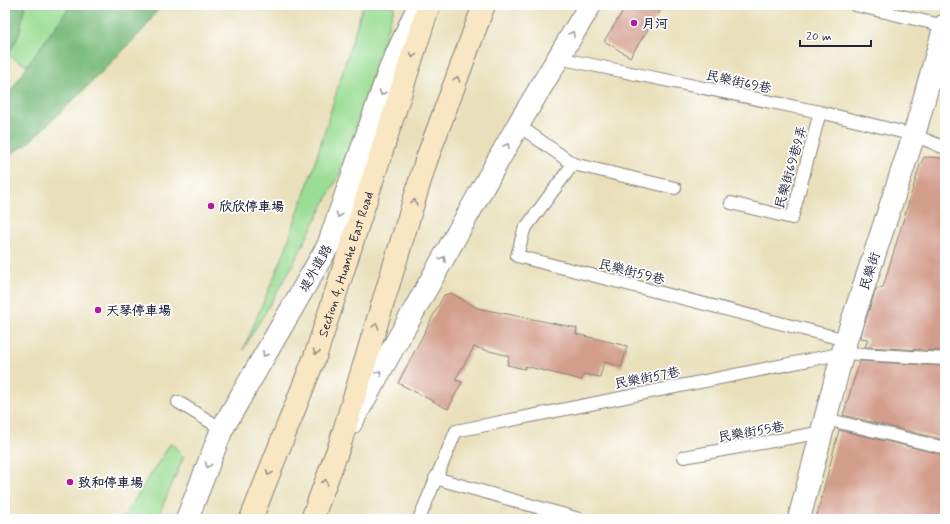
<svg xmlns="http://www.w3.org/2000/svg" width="950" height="524" font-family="Mynerve,'LXGW WenKai TC',sans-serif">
<rect width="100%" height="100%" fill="#fff"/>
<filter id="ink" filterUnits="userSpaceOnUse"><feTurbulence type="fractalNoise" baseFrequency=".025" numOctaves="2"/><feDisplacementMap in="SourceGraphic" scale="8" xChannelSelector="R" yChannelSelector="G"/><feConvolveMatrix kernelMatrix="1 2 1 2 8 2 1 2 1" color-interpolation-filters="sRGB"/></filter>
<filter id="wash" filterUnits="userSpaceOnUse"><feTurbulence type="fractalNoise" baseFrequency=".012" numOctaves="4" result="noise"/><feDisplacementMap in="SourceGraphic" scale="16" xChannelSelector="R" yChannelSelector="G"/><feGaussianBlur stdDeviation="0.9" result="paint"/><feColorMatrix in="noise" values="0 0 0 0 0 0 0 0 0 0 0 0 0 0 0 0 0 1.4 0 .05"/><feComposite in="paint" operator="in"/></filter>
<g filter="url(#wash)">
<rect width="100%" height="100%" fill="#e9e0bb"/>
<!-- green -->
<path fill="#9bdd94" stroke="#5e8068" d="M 25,5 L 71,5 L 27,66 L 8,55 L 19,35 Z
M 363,5 L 395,5 L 342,169 L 290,270 L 243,350 L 283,256 L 313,169 Z
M 171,443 L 184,456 L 157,519 L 122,519 Z"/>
<!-- forest -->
<path fill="#7cbc7e" stroke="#4f6f5c" d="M 5,5 L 25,5 L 19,35 L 5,59 Z
M 71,5 L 161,5 L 144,29 L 84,90 L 26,145 L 8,155 L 5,158 L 5,100 L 27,66 Z"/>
<g id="blocks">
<!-- building -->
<path fill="#d39d8b" d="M 627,5 L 664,5 L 630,57 L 604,41 Z
M 924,157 L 945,158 L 945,351 L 865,347 L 868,339 L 860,338 L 876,289 L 883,287 L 920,165 Z
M 451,293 L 477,308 L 577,328 L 576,334 L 627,346 L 622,367 L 604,362 L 600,377 L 584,374 L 582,380 L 525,366 L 525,369 L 507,365 L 509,356 L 474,347 L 455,380 L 462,382 L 448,409 L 398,383 L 444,295 Z
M 860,361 L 945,366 L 945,440 L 843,415 Z
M 839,430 L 945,455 L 945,519 L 816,519 Z"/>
</g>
</g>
<g filter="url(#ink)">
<use href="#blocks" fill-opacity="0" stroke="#86817b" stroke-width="1"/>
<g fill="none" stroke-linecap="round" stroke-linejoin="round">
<!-- lane casing -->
<g stroke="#86817b" stroke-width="14">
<path id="lane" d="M 855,5 L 945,26
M 558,58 L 820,112 L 914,135 L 945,148
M 518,125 L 573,164 L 675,188
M 573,164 L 524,230 L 517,256 L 846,340
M 731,203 L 792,218 L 820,112
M 178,402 L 222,429
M 826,419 L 945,448
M 684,457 L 823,432
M 435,478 L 579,519
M 419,519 L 456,431 L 844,353 L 945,359"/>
</g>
<!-- street casing -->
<g stroke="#86817b" stroke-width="24">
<path id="street" d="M 351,423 L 518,125 L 590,5
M 187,519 L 222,429 L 328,246 L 390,69 L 419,5
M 799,519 L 846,340 L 914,135 L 945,25"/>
</g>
<!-- secondary casing -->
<g stroke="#86817b" stroke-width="24">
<g id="secondary">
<path id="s1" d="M 251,519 L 316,354 L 429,5"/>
<path d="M 312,519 L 340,444 L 426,161 L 484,5"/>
</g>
</g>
<!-- lane -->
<use href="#lane" stroke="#fff" stroke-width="12"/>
<!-- street -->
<use href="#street" stroke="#fff" stroke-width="22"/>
<!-- secondary -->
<use href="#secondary" stroke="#f9e7c3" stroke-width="22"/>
</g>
<!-- one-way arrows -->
<defs><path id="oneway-chevron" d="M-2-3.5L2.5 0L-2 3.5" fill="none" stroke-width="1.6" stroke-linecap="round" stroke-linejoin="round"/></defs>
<g stroke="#9c9ca7">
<use href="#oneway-chevron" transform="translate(572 34) rotate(-59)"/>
<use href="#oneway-chevron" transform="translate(382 93) rotate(109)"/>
<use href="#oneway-chevron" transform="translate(507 146) rotate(-61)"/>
<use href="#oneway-chevron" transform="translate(339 215) rotate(109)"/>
<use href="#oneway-chevron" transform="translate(443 259) rotate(-61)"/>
<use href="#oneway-chevron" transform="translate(265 354) rotate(120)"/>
<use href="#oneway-chevron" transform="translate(379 373) rotate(-61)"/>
<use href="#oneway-chevron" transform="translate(208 465) rotate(111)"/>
</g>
<g stroke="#988e86">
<use href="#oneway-chevron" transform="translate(413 55) rotate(108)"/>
<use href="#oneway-chevron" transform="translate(457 79) rotate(-70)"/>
<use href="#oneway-chevron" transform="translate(414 202) rotate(-73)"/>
<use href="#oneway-chevron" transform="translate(376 326) rotate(-73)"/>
<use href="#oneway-chevron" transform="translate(316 352) rotate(110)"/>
<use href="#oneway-chevron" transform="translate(269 473) rotate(112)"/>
<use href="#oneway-chevron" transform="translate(325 482) rotate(-70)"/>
</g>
</g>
<!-- markers -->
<g fill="#b5179e" stroke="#fff" stroke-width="1.5">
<circle cx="634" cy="23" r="4"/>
<circle cx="211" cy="206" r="4"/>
<circle cx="98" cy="310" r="4"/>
<circle cx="70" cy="482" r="4"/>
</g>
<g text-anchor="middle" stroke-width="3.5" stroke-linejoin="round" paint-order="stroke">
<!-- poi labels -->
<g font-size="13" font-weight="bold" fill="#22223b" stroke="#fff" text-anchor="start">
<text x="642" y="28">月河</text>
<text x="219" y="211">欣欣停車場</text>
<text x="106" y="315">天琴停車場</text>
<text x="78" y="487">致和停車場</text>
</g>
<!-- street labels -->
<g font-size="13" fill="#22223b" stroke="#fff">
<text transform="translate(739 81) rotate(12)" y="5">民樂街69巷</text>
<text transform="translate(790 167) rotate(-74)" y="5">民樂街69巷9弄</text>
<text dy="5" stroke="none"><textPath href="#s1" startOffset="272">Section 4, Huanhe East Road</textPath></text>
<text transform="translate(315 268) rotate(-61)" y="5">堤外道路</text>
<text transform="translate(632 271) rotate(14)" y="5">民樂街59巷</text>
<text transform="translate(869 271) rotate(-72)" y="5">民樂街</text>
<text transform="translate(647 377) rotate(-11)" y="5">民樂街57巷</text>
<text transform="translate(751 431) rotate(-10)" y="5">民樂街55巷</text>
</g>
</g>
<!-- margin -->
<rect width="950" height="524" fill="none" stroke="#fff" stroke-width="20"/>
<!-- scale -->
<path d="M800 40v6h71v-6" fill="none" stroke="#22223b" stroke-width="2"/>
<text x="806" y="40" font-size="12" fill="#22223b" stroke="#ffffff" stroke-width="3" paint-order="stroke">20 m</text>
</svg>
